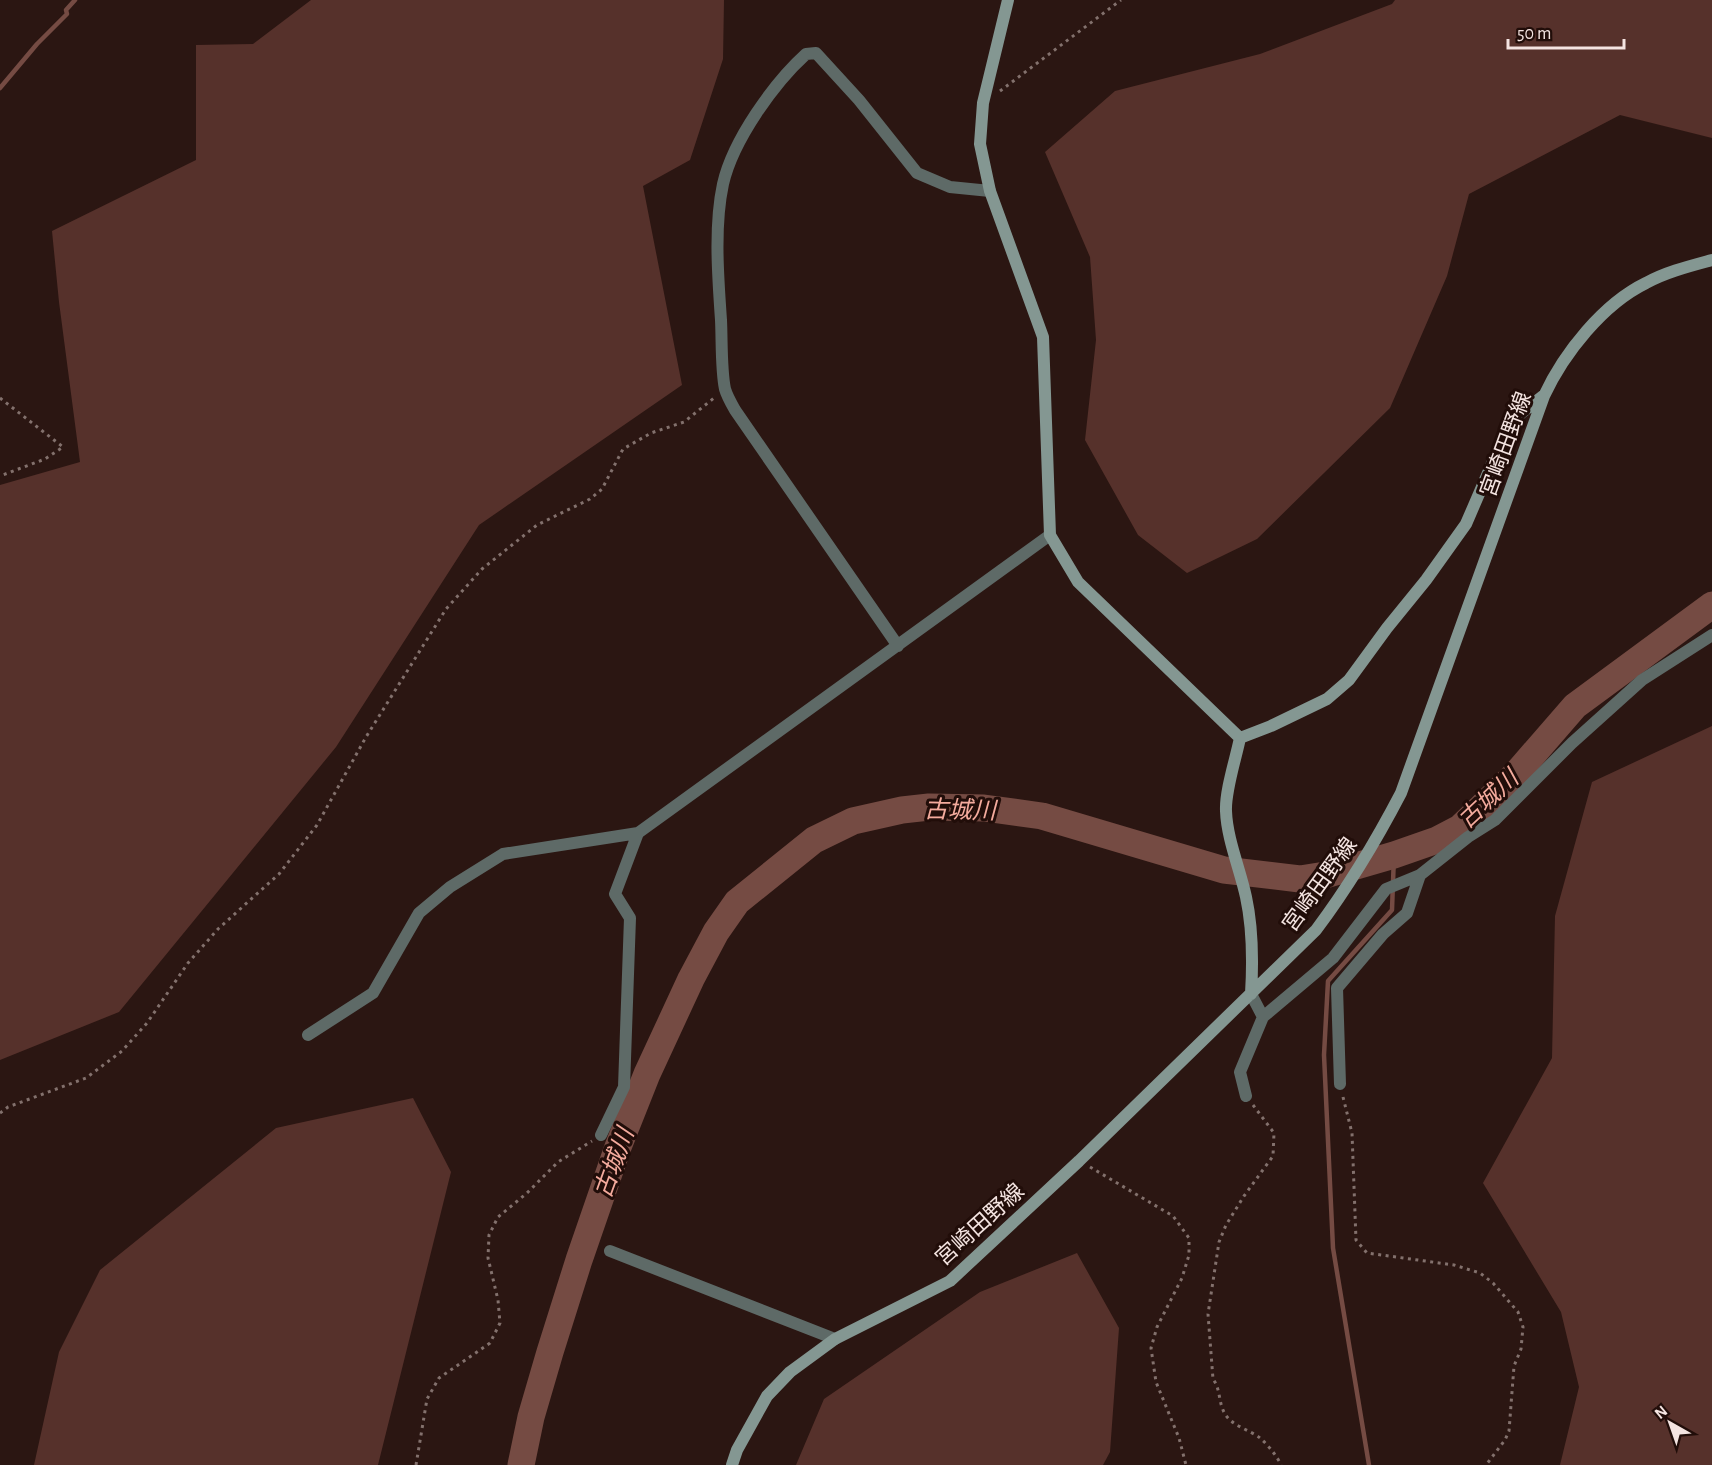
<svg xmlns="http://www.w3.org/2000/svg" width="1712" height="1465" font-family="'Alegreya Sans','Noto Sans JP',sans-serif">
<rect width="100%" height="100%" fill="#2b1612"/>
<!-- green -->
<path fill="#56312b" d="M 311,0 L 724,0 L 723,59 L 690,160 L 643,186 L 682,385 L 479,525 L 336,747 L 119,1012 L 0,1060 L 0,485 L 80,462 L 59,302 L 52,231 L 196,160 L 196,45 L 253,44 Z
M 1395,0 L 1712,0 L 1712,138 L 1620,115 L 1469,194 L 1447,276 L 1390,408 L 1257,539 L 1187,573 L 1138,535 L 1085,440 L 1096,340 L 1090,257 L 1045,152 L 1115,91 L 1260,54 L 1392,4 Z
M 1712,726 L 1712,1465 L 1560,1465 L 1579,1387 L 1561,1312 L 1483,1183 L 1552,1058 L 1555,916 L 1592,782 Z
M 413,1098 L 451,1172 L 378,1465 L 34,1465 L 59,1352 L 100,1270 L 276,1128 Z
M 1077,1253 L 1119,1328 L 1110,1452 L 1103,1465 L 796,1465 L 824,1399 L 980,1292 Z"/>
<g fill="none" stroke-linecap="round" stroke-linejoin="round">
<!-- stream -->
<path stroke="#754b43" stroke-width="4.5" d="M 0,88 L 37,44 L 67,14 L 66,10 L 75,0
M 1369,1465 L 1333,1248 L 1324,1055 L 1328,981 L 1392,910 L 1394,855"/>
<!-- river -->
<path stroke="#754b43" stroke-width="27" d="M 521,1465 L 531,1417 L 550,1352 L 579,1260 L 618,1147 L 647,1074 L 691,979 L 716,932 L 737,902 L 814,840 L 853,821 L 902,810 L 929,807 L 984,808 L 1042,816 L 1224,870 L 1300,879 L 1325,875 L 1394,855 L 1437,840 L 1460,828 L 1516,774 L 1575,706 L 1712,605"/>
<!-- path -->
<path stroke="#83716d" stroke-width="3" stroke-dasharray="3 4.5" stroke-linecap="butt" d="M 1000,91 L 1121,0
M 0,398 L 63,447 L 45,459 L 0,476
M 1343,1097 L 1352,1133 L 1356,1240 L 1367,1253 L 1454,1265 L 1480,1273 L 1493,1283 L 1518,1312 L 1523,1327 L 1521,1349 L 1514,1366 L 1509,1431 L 1505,1440 L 1486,1465
M 1253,1105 L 1274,1133 L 1273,1156 L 1244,1196 L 1226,1225 L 1219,1242 L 1208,1314 L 1213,1379 C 1221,1390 1218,1402 1225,1414 C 1232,1426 1250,1430 1260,1438 C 1268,1445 1277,1456 1281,1465
M 0,1113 L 8,1107 L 86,1078 L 122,1051 L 147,1023 L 188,963 L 218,929 L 279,874 L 317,825 L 366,737 L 446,609 L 482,569 L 537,525 L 590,499 L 602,489 L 623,449 L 651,433 L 684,422 L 714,398
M 1090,1167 L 1173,1216 L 1189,1238 L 1189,1255 L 1182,1278 L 1157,1327 L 1151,1348 L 1156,1382 L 1179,1438 L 1186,1465
M 416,1465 L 427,1399 L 439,1378 L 490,1343 L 500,1323 L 498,1300 L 488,1258 L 489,1235 L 498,1217 L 527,1193 L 558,1162 L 592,1141"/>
<!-- street -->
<path stroke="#5e6a67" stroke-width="12" d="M 898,646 L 735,410 C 731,403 727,396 725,389 C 721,370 722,341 721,320 C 718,277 714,226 723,184 C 733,140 774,83 806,54 L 816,53 L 859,100 L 917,173 L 950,187 L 990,191
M 1263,1017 L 1333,958 L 1386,889 L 1420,875 L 1468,837 L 1495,820 L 1572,743 L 1642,680 L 1712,635
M 308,1035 L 373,993 L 419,913 L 450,887 L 503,854 L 638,833 L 1050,535
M 1340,1084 L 1337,988 L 1383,934 L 1407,913 L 1420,875
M 1246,1096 L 1240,1072 L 1263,1017 L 1251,994
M 601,1135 L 624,1087 L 630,918 L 615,894 L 638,833
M 610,1251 L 835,1339"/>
<!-- secondary -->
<path stroke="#849792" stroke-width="12" d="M 1008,0 L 983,103 L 980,144 L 990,191 L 1043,337 L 1050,535 L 1078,582 L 1240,738 C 1236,758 1225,791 1226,811 C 1227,839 1240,869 1246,897 C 1253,929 1253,961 1251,994
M 1240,738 L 1271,726 L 1327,699 L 1349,680 L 1387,628 L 1426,580 L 1466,524 L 1510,422 L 1543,396
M 732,1465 L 737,1450 L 767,1396 L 790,1372 L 835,1339 L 950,1281 L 1079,1161 L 1316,930 C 1349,886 1376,841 1401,793 L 1544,396 C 1564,353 1603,304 1646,283 C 1666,272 1690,266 1712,260"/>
</g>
<g text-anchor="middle" stroke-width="6" stroke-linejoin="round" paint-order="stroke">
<!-- street labels -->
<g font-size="22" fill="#f4e4e1" stroke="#210d09">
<text transform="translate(1505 444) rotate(-70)" y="8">宮崎田野線</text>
<text transform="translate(1319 884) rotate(-54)" y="8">宮崎田野線</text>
<text transform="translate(979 1224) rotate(-42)" y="8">宮崎田野線</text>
</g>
<!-- water labels -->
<g font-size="24" font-style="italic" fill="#f4ab9d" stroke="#210d09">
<text transform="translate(1488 799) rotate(-43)" y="8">古城川</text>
<text transform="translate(960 810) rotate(1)" y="8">古城川</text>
<text transform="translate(614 1163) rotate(-70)" y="8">古城川</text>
</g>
</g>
<!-- north arrow -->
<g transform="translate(1670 1423) rotate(320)" stroke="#210d09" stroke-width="4.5" paint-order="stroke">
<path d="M0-4.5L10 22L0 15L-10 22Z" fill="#f4e4e1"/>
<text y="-9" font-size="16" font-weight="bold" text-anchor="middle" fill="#f4e4e1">N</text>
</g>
<!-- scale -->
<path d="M1508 39v9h116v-9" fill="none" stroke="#f4e4e1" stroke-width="3"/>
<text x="1517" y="39" font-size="18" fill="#f4e4e1" stroke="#210d09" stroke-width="4.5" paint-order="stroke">50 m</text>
</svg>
